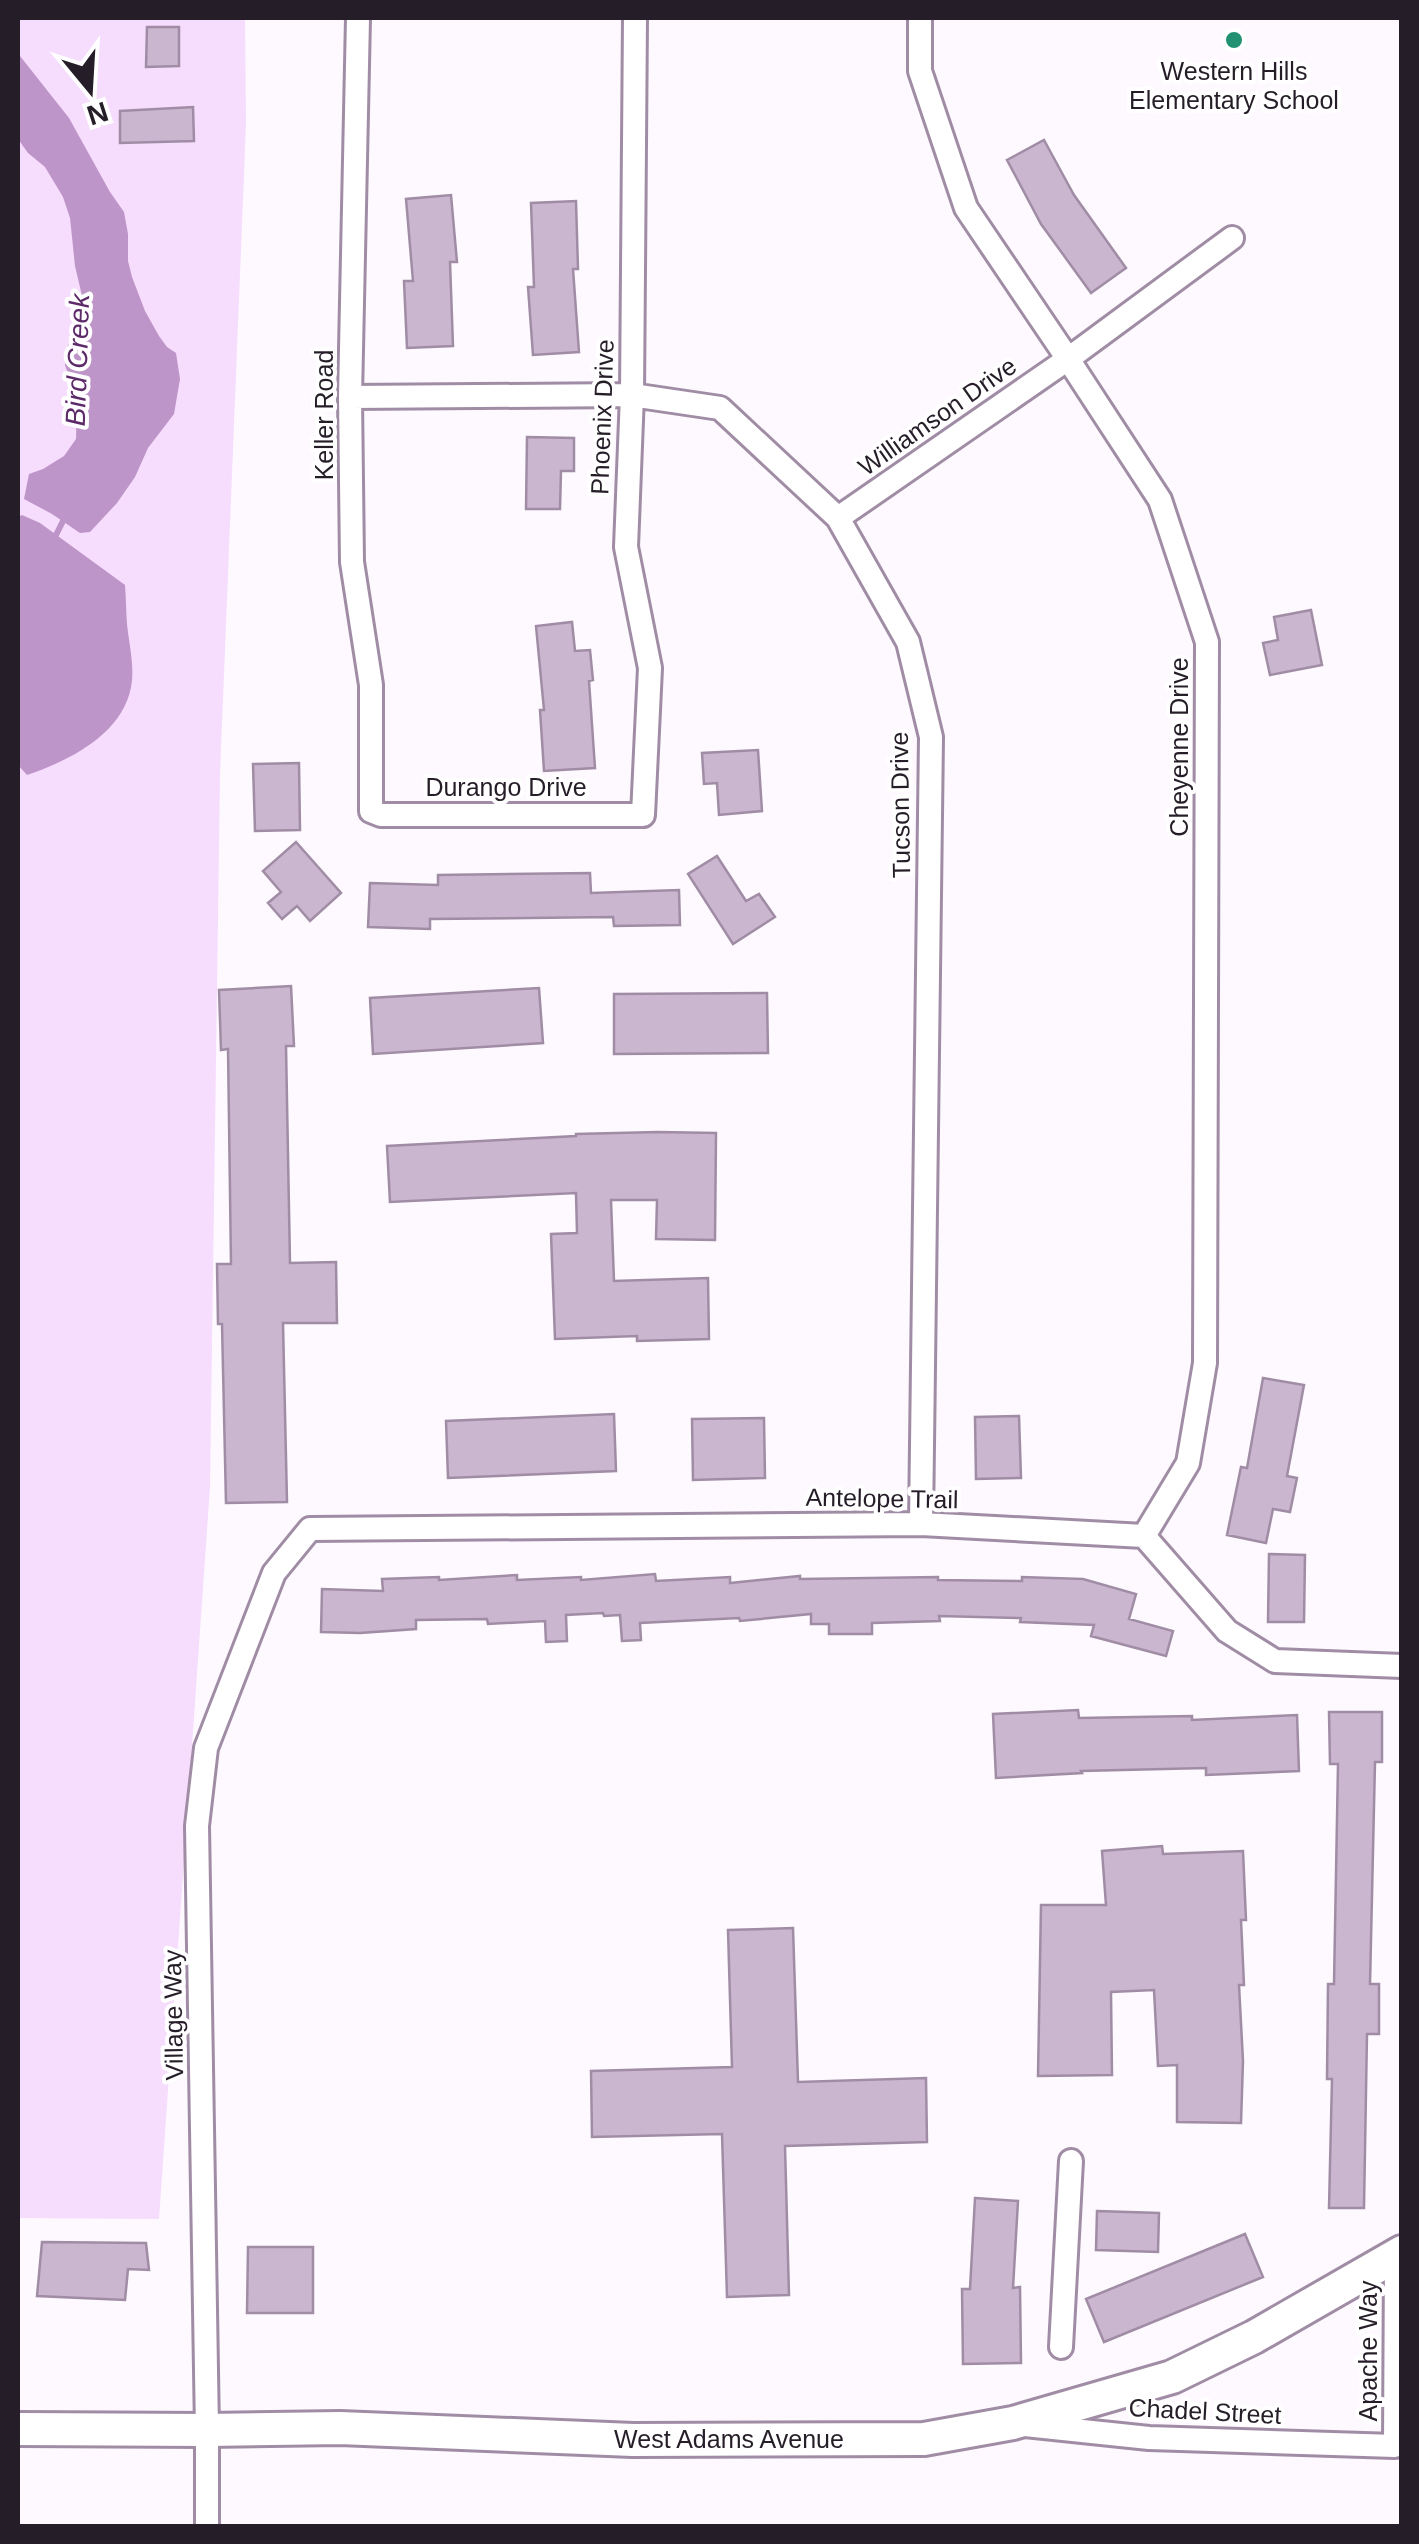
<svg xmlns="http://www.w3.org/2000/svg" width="1419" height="2544" font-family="Arial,sans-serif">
<rect width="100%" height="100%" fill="#fdf9fe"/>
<!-- green -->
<path fill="#f6dcfd" d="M 18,18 L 245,18 L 246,124 L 220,774 L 210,1487 L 159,2219 L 18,2218 Z"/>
<!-- water -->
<path fill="#be95c8" d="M 18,56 L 20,56 L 69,118 L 110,192 L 124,212 L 128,234 L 128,261 L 132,277 L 145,311 L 159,336 L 167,347 L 176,353 L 180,379 L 174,414 L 148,448 L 135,477 L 117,503 L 90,532 L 80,533 L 52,514 L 24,499 L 29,474 L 43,469 L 64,456 L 76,439 L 77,399 L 65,365 L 68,346 L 77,324 L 83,300 L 75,266 L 70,218 L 63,197 L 45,167 L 28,153 L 18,139 Z
M 22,515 L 40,523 L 125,585 C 126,598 126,611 127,624 C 129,644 135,667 131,687 C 122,735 68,761 27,775 L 18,765 L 18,517 Z"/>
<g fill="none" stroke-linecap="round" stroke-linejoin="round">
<!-- stream -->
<path stroke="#be95c8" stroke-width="6" d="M 50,538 L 56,535 L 65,517"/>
</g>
<!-- building -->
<path fill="#cab6cf" stroke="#a08da5" stroke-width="2.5" d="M 147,27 L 179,27 L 179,66 L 146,67 Z
M 193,107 L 194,141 L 120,143 L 120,111 Z
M 1044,140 L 1074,195 L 1126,268 L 1091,293 L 1041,224 L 1007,160 Z
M 451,195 L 457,262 L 450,262 L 453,346 L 407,348 L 404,281 L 413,281 L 406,199 Z
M 576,201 L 578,269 L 573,269 L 579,352 L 533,355 L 528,287 L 534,287 L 531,203 Z
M 527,437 L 574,438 L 574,471 L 561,471 L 560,509 L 526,509 Z
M 1311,610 L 1322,665 L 1270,675 L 1263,643 L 1278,640 L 1274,617 Z
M 572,622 L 575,651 L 590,650 L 593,680 L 589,681 L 595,768 L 544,771 L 540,710 L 544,710 L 536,626 Z
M 758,750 L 762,811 L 719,815 L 717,783 L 704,784 L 702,753 Z
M 299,763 L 300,830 L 255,831 L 253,764 Z
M 296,842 L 341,893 L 310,921 L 297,906 L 282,919 L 268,903 L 281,892 L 263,871 Z
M 717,856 L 746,901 L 759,894 L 775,917 L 733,944 L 688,874 Z
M 590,873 L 591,893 L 679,890 L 680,925 L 614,926 L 613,917 L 430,919 L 430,929 L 368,927 L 370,883 L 438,885 L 438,875 Z
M 291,986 L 294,1046 L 286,1046 L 290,1263 L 336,1262 L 337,1323 L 283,1323 L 287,1502 L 226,1503 L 222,1324 L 218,1324 L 217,1264 L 231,1264 L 228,1049 L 221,1050 L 219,990 Z
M 539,988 L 543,1043 L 373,1054 L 370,998 Z
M 767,993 L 768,1053 L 614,1054 L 614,994 Z
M 658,1132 L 716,1133 L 715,1240 L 656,1239 L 657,1200 L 611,1200 L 614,1281 L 708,1278 L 709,1339 L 637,1341 L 637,1336 L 555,1339 L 551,1234 L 577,1233 L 576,1193 L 390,1202 L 387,1146 L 576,1136 L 576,1134 Z
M 1263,1378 L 1304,1385 L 1287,1476 L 1297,1478 L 1290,1512 L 1273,1509 L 1266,1543 L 1227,1535 L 1241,1467 L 1247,1468 Z
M 614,1414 L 616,1471 L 448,1478 L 446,1421 Z
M 1019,1416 L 1021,1478 L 976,1479 L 975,1417 Z
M 764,1418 L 765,1478 L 693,1480 L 692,1419 Z
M 1269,1554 L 1305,1555 L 1304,1622 L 1268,1622 Z
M 655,1574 L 656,1581 L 730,1577 L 730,1583 L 800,1576 L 800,1579 L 938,1577 L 938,1580 L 1022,1581 L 1022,1577 L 1083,1579 L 1136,1594 L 1129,1619 L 1173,1631 L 1166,1656 L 1091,1636 L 1094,1625 L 1020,1622 L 1021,1618 L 939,1616 L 940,1621 L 872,1623 L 872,1634 L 829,1634 L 829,1624 L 811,1624 L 811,1614 L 740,1621 L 739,1618 L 640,1623 L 641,1640 L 622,1641 L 620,1615 L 604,1616 L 603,1613 L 566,1615 L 567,1641 L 546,1642 L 545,1621 L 488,1624 L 487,1619 L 416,1620 L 416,1629 L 360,1633 L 321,1632 L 322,1589 L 383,1591 L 382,1579 L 439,1577 L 439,1580 L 517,1575 L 517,1580 L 581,1577 L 581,1580 Z
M 1078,1710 L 1079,1718 L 1192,1716 L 1192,1720 L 1297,1715 L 1299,1771 L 1206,1775 L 1206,1768 L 1081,1771 L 1082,1773 L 996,1778 L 993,1714 Z
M 1329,1712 L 1382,1712 L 1382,1762 L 1375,1762 L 1370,1984 L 1379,1984 L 1379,2034 L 1367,2034 L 1364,2208 L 1329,2208 L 1332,2079 L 1327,2079 L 1328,1984 L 1334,1984 L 1338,1764 L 1330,1764 Z
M 1162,1846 L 1163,1854 L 1243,1851 L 1246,1920 L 1241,1920 L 1244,1985 L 1239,1985 L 1243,2061 L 1241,2123 L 1177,2122 L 1177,2065 L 1158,2066 L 1154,1990 L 1111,1992 L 1112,2075 L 1038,2076 L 1041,1905 L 1106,1905 L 1102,1851 Z
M 793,1928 L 798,2082 L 926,2078 L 927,2142 L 785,2146 L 789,2295 L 727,2297 L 722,2134 L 592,2137 L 591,2071 L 732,2067 L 728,1930 Z
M 975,2198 L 1018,2201 L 1013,2288 L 1020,2287 L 1021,2363 L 963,2364 L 962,2289 L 970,2289 Z
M 1097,2211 L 1159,2213 L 1158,2252 L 1096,2250 Z
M 1245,2234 L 1263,2277 L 1104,2342 L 1086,2299 Z
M 42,2242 L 146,2243 L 149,2270 L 128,2269 L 125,2300 L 37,2296 Z
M 248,2247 L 313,2247 L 313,2313 L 247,2313 Z"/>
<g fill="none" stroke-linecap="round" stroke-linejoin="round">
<!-- street casing -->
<g stroke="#a08da5" stroke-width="28">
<path id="street" d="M 358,18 L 350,397 L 352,562 L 371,685 L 371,811 L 381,815 L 643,815 L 650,668 L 626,547 L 632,395 L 635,18
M 920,18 L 920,71 L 966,208 L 1068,359 L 1160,500 L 1207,642 L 1205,1363 L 1188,1463 L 1144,1536
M 350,397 L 632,395 L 720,408 L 838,518 L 908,642 L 931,737 L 921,1524
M 838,518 L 1068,359 L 1232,238
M 1061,2347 L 1071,2161
M 1025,2425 L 1149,2438 L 1395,2446 L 1396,2256
M 207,2526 L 207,2430 L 197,1826 L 206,1748 L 274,1573 L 310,1529 L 921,1524 L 1144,1536 L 1227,1631 L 1275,1661 L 1402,1666"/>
</g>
<!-- secondary casing -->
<g stroke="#a08da5" stroke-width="38">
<path id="secondary" d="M 18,2429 L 207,2430 L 340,2428 L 633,2440 L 924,2439 L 1013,2423 L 1172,2377 L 1254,2337 L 1402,2252"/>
</g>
<!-- street -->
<use href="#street" stroke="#fff" stroke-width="22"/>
<!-- secondary -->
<use href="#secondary" stroke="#fff" stroke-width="32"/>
</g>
<!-- markers -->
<circle fill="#219172" stroke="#fff" stroke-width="4" cx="1234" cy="40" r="10"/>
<g text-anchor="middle" stroke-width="8" stroke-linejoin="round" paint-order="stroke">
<!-- poi labels -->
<g font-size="25" fill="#251d27" stroke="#fff">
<text x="1234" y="80">Western Hills<tspan x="1234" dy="29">Elementary School</tspan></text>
</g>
<!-- street labels -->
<g font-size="25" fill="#251d27" stroke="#fff">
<text transform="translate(324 415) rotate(-90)" y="9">Keller Road</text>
<text transform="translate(937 416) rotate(-35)" y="9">Williamson Drive</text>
<text transform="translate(602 417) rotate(-88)" y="9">Phoenix Drive</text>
<text transform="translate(1179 747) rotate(-90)" y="9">Cheyenne Drive</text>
<text x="506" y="796">Durango Drive</text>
<text transform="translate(900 805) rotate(-91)" y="9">Tucson Drive</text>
<text transform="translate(882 1498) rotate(1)" y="9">Antelope Trail</text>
<text transform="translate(173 2015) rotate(-91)" y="9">Village Way</text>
<text transform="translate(1368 2351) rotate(-90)" y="9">Apache Way</text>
<text transform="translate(1205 2411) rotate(3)" y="9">Chadel Street</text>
<text x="729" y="2448">West Adams Avenue</text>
</g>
<!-- water labels -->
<g font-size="28" font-style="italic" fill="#5d2a69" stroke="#fff">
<text transform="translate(77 360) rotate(-88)" y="10">Bird Creek</text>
</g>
</g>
<!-- border -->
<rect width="1419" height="2544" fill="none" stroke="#251d27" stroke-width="40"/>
<!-- north arrow -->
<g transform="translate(90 90) rotate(162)" stroke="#ffffff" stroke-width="8" paint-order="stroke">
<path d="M0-8L18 38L0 25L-18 38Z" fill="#251d27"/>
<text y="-15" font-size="28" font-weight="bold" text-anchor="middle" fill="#251d27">N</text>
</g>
</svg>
